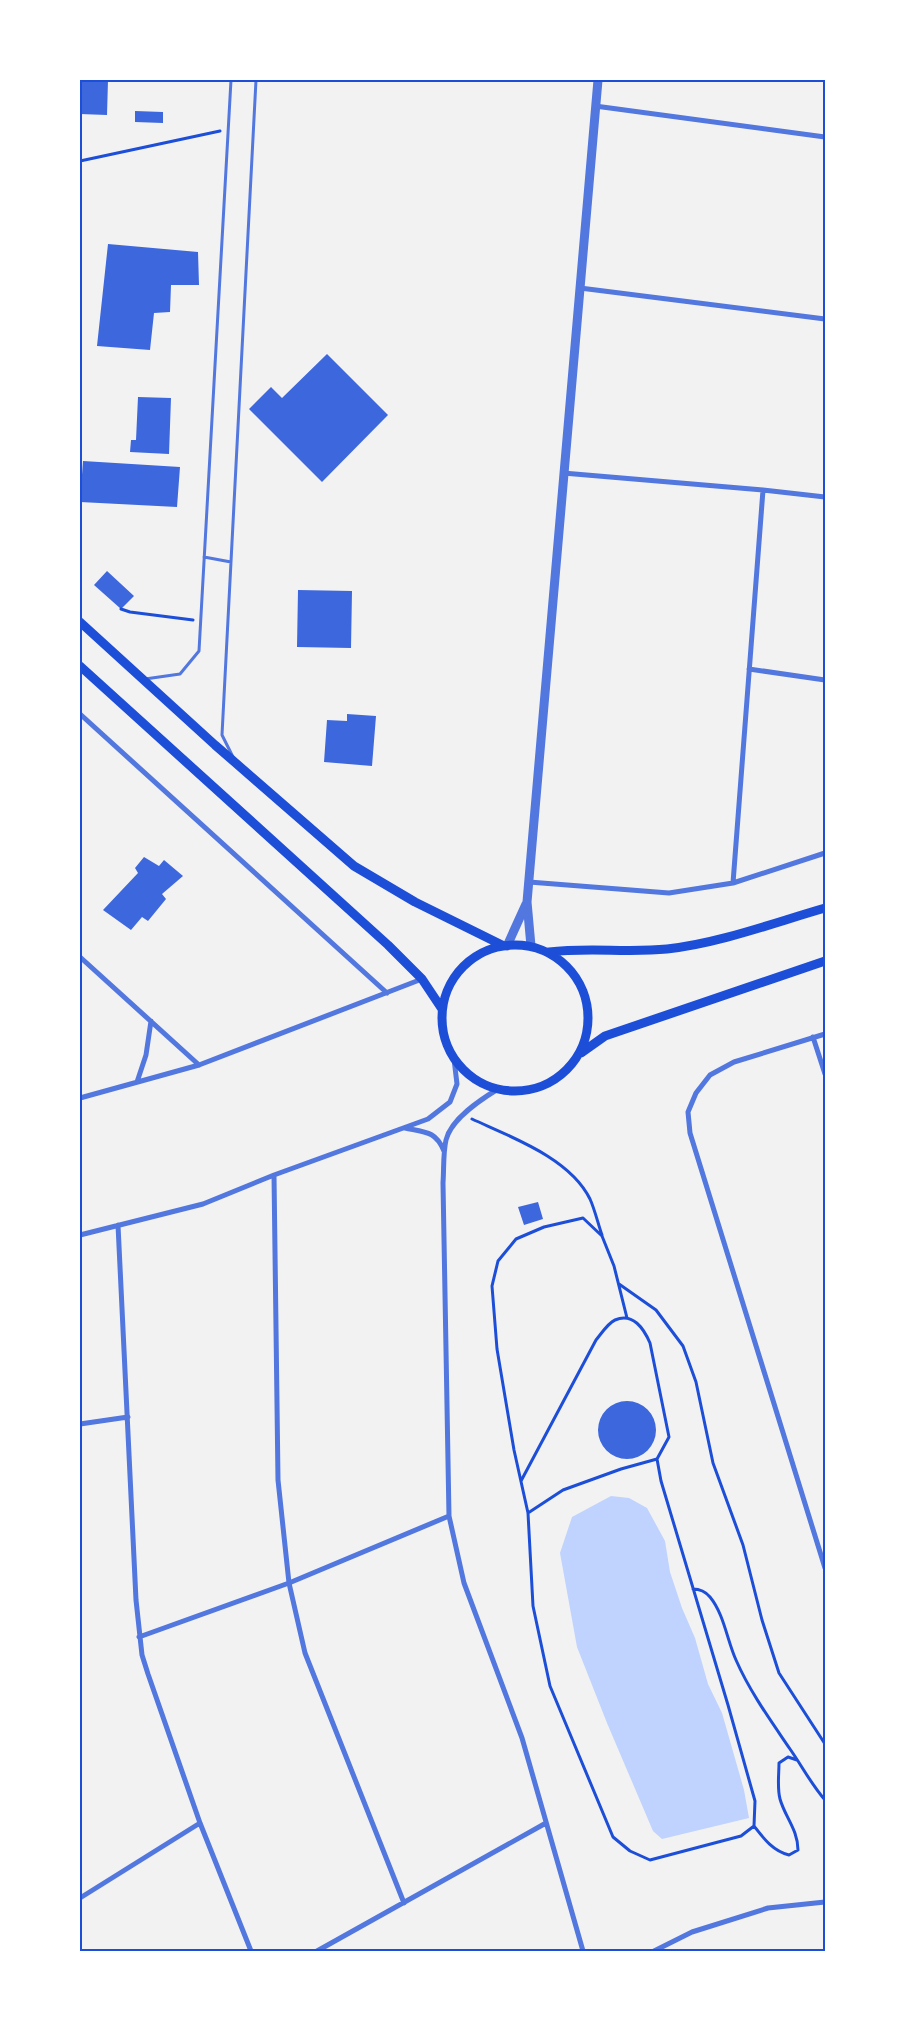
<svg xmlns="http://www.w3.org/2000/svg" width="905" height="2031" font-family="Karla,sans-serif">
<rect width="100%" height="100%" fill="#f2f2f2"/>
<!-- water -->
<path fill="#bfd3fe" d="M 611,1496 L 629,1498 L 647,1508 L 665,1541 L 670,1572 L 682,1608 L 695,1638 L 708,1684 L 722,1713 L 744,1790 L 749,1818 L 662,1839 L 653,1831 L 607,1723 L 577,1647 L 560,1553 L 572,1517 Z"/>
<!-- building -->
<path fill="#3d67dc" d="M 80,80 L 108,80 L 107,115 L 80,114 Z
M 135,111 L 163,112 L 163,123 L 135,122 Z
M 108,244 L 198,252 L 199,285 L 171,285 L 170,312 L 154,313 L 150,350 L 97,346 Z
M 327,354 L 388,415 L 322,482 L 249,409 L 271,387 L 282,398 Z
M 138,397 L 171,398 L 169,454 L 130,452 L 131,440 L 136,440 Z
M 83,461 L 180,467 L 177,507 L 80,502 Z
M 107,571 L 134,596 L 121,609 L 94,585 Z
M 298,590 L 352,591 L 351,648 L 297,647 Z
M 347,714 L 376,716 L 372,766 L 324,762 L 327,720 L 347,721 Z
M 144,857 L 159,866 L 164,860 L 183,876 L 162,894 L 166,899 L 148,921 L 142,917 L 131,930 L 103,910 L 138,873 L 135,868 Z
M 538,1202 L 543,1219 L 524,1225 L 518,1207 Z
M598 1430a29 29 0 1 1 58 0a29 29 0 1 1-58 0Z"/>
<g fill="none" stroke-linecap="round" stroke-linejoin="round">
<!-- path -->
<path stroke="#1d4ed8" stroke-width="3" d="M 80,161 L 220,131
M 121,609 L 130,612 L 193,620
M 472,1119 C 511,1137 570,1158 590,1199 C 595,1210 598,1224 602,1235
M 619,1284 L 656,1310 L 683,1346 L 696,1382 L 713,1463 L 743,1545 L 762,1620 L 779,1673 L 825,1744
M 521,1481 L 596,1340 C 601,1334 608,1323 615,1320 C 633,1312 644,1329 650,1343 L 669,1437 L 657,1459 L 661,1481 L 728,1705 L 755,1801 L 754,1826 L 741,1836 L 650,1860 L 630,1851 L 613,1837 L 550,1686 L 533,1606 L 528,1513 L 514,1450 L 497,1349 L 492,1286 L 498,1261 L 516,1239 L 544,1227 L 583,1218 L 602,1236 L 614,1266 L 627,1318
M 528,1513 L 563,1490 L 621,1469 L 657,1459
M 693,1589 C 700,1589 705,1591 710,1597 C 724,1614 727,1640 736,1660 C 750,1692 771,1721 790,1749 C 802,1766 811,1784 825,1800
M 754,1826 C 764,1839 773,1851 789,1855 L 798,1850 C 798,1830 785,1817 780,1799 C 777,1788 779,1774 779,1763 L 788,1757 L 797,1760"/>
<!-- service -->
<path stroke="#5277de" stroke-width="3" d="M 204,557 L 231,562
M 145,679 L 180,674 L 199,651 L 231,80
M 233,757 L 222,735 L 256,80"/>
<!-- minor -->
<path stroke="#5277de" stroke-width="5" d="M 595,106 L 825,137
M 580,288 L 825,319
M 563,473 L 763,490 L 825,497
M 749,669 L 825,680
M 80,714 L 387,993
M 529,882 L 669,893 L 733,883 L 825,853
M 733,883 L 763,490
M 80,957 L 199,1065
M 825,1034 L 734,1062 L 710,1075 L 696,1093 L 688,1112 L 690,1133 L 825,1568
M 813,1037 L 825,1074
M 137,1082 L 146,1055 L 151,1021
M 498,1089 C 480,1100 451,1119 446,1140 C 443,1153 444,1169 443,1183 L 449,1516 L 464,1583 L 522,1738 L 583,1951
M 80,1098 L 199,1065 L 422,979
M 405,1128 C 425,1132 436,1131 444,1151
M 274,1175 L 278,1480 L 289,1583 L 305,1653 L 404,1903
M 118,1225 L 136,1600 L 142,1655 L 148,1674 L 200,1823 L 251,1951
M 80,1235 L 203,1204 L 274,1175 L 428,1119 L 450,1102 L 457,1084 L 454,1059
M 80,1424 L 128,1417
M 139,1637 L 289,1583 L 449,1516
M 80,1898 L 200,1823
M 317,1951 L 546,1823
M 654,1951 L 692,1932 L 768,1908 L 825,1902"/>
<!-- tertiary -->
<path stroke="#5277de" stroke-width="9" d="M 507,946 L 526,904
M 531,946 L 527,902 L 598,80"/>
<!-- secondary -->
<path stroke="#1d4ed8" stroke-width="9" d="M 80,622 L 215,745 L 354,866 L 415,902 L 504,946
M 80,666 L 388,945 L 422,979 L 442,1009
M442 1018a73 73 0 1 1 146 0a73 73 0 1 1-146 0Z
M 549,952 C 588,947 627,953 667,949 C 720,943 773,923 825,908
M 581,1053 L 605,1036 L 825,961"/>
</g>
<!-- border -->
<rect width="905" height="2031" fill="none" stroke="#ffffff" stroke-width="162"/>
<rect x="81" y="81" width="743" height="1869" fill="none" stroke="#1d4ed8" stroke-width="2"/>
</svg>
